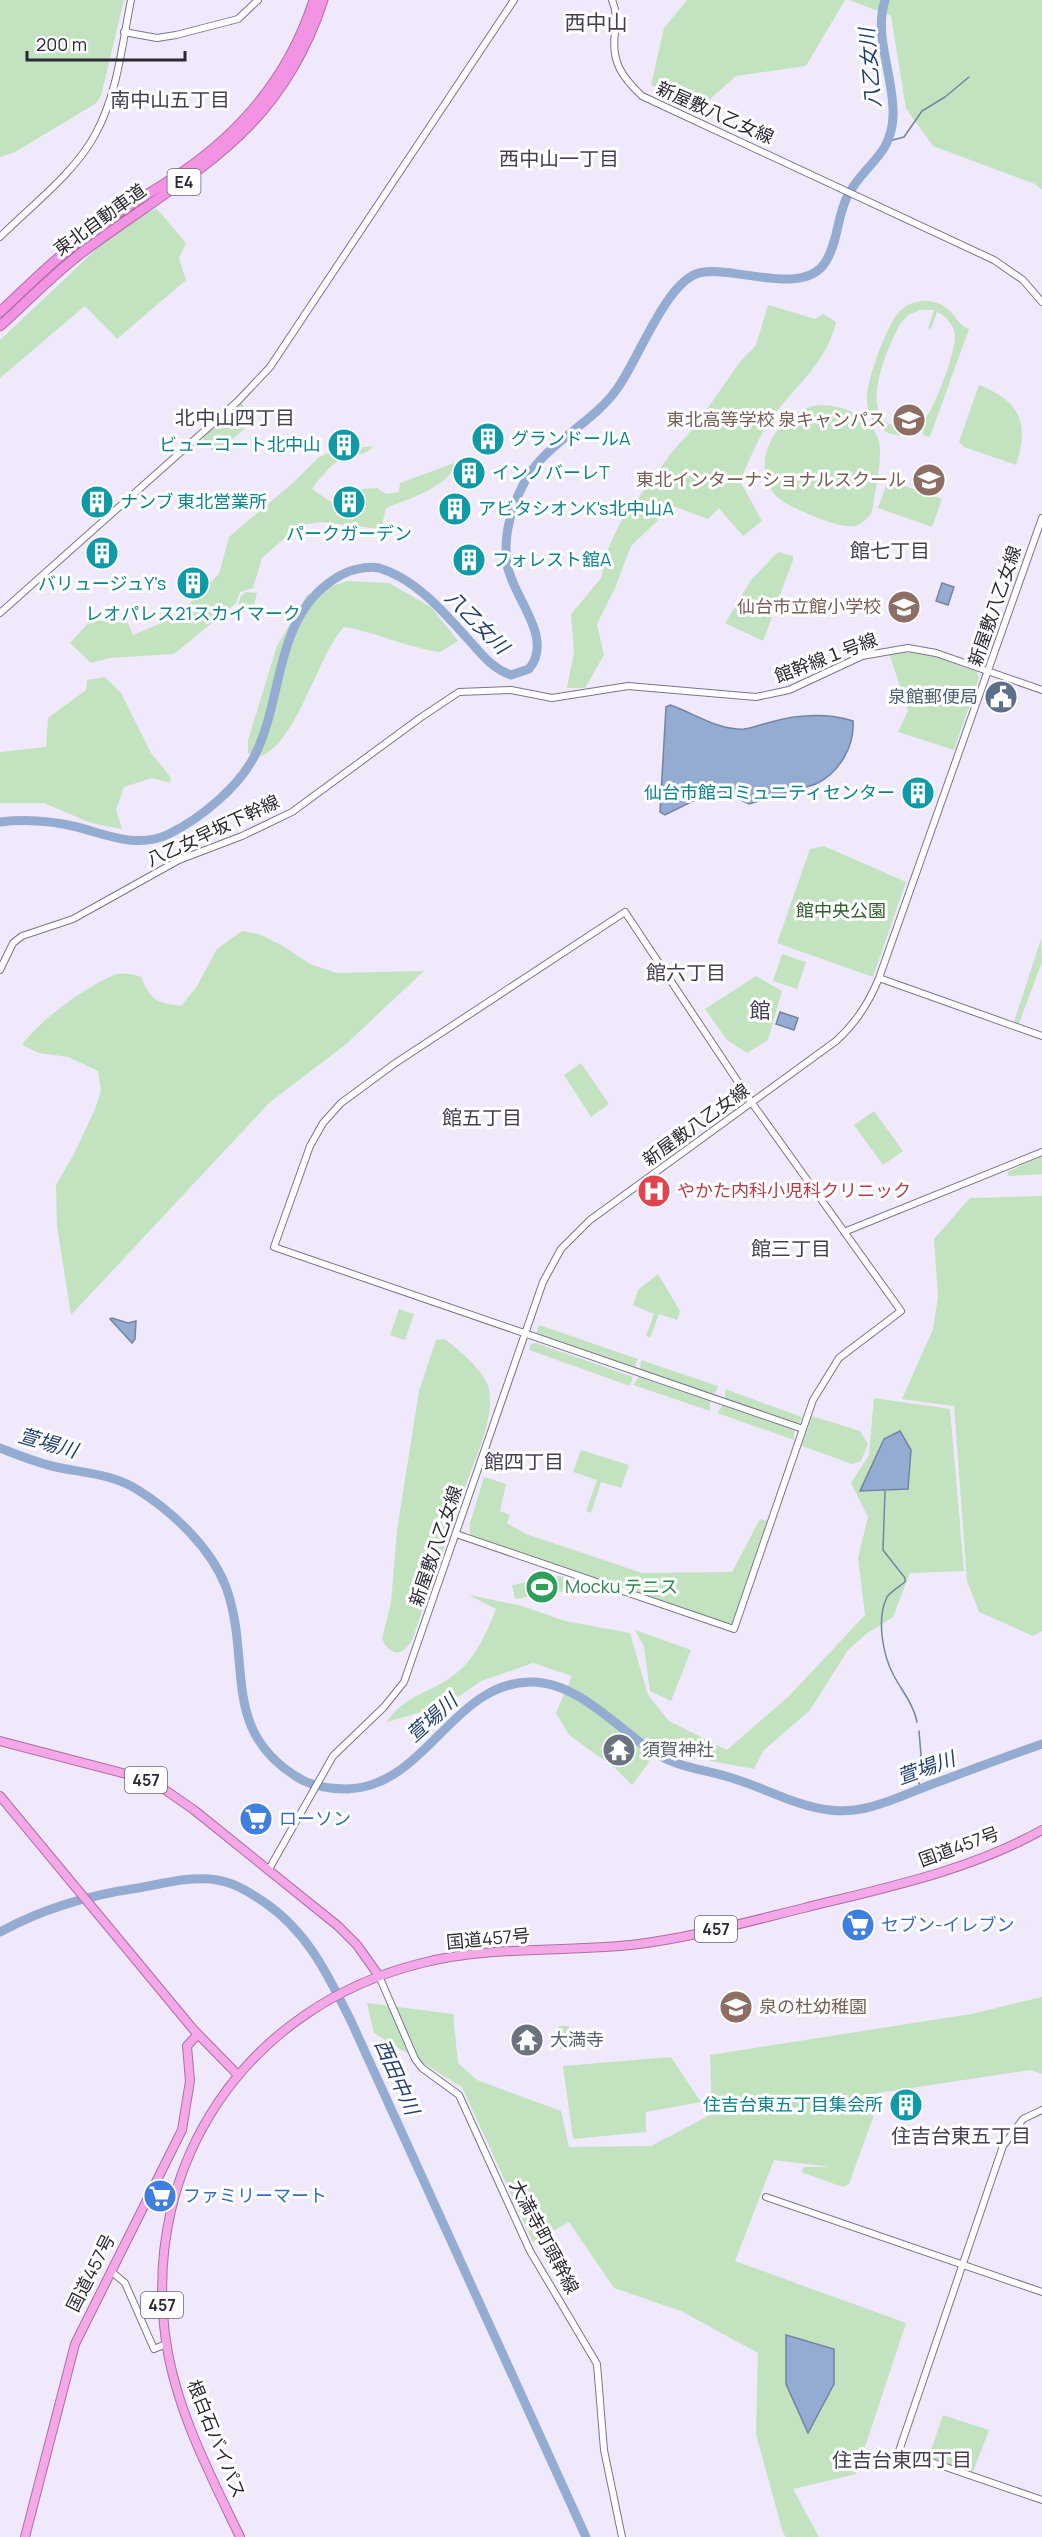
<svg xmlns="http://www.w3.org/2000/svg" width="1042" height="2537" font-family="Manrope,'Noto Sans JP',sans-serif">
<rect width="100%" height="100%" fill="#efe9fb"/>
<!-- green -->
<path fill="#c3e3c0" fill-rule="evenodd" d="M 0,0 L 124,0 L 101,96 L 95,104 L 15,152 L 0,157 Z
M 687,0 L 845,0 L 806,66 L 736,76 L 701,107 L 651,85 L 664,28 Z
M 849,0 L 1042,0 L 1042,190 L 1035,184 L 933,146 L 906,109 L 891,16 Z
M 156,208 L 186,243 L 179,258 L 186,280 L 117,339 L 85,306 L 0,378 L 0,340 L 106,240 Z
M 929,301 C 955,305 953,323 969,329 L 930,437 L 923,435 L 924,431 C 898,443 867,431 867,399 C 866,382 887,324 899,312 C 907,303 917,301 929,301 ZM 920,310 L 934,310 L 928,328 L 931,329 L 937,312 C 947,317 954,325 955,336 C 956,350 934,412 923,421 C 915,428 903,430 893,426 C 858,412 888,348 900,324 L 908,315 Z
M 768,305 L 815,319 L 823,314 L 836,322 C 828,359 800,382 777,411 C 761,431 750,458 740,481 L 762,521 L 743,536 L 719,508 L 708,519 L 673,506 L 631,546 L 615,588 L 597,624 L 604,655 L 585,688 L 567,688 L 574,652 L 571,614 L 601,578 L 607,551 L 620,523 L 672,452 L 696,425 L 739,363 L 756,345 Z
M 979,385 C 1020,401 1030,423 1016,465 L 964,447 L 959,442 Z
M 241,403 L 256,419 L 215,454 L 201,437 Z
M 820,405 C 844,405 873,417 879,442 C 883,458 874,494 872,512 C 869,517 861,525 855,526 C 841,530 784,506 775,495 C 747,459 781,409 820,405 Z
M 373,446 C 365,457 349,455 338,461 C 331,465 316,482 312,489 L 340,508 L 357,510 L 362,489 L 377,488 L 386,494 L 399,492 L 400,483 L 457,462 C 447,489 409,498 386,508 L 381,529 L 322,522 L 300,525 L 262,558 L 253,588 L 240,592 L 236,603 L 174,654 L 109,658 L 91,663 L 70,643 L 91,620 L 128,623 L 133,635 L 176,617 L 219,574 L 229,537 L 295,481 L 318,458 L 334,450 L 345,454 L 352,449 Z
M 888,480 L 942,499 L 932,527 L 878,508 Z
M 778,552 L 793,556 L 793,560 L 763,641 L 725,623 L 751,580 Z
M 347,581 L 389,583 L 431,607 L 458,641 L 440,652 C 407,648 377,632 344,627 C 317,654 294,756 254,757 L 248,753 L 248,740 L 277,646 L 307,595 Z
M 246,592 L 257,593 L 253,609 L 238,604 L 241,596 Z
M 901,652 L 930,655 L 977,672 L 979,678 L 954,750 L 898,732 L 908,711 L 889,653 Z
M 105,677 L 121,693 L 151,753 L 171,778 L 170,783 L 152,778 L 124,787 L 116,810 L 122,829 L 91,823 L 44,803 L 0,803 L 0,752 L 46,747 L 48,718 L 86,690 L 87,680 Z
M 824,846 L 906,882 L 873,977 L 777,943 L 810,849 Z
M 242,931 L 259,934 L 283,946 L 310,964 L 337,973 L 424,971 L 345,1045 L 270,1102 L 71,1315 L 57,1226 L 56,1185 L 74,1154 L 95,1109 L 101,1091 L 98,1071 L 68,1057 L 39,1053 L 22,1045 C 41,1019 84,988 114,975 C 122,972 132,974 141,977 C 151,1001 156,1002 181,1006 L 197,986 L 217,949 Z
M 1041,939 L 1042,962 L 1018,1026 L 1013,1025 Z
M 782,954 L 806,962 L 797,989 L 773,981 Z
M 756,976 L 782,991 L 768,1040 L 747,1053 L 727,1040 L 705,1009 Z
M 581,1063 L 609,1104 L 591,1117 L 564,1075 Z
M 874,1111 L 903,1151 L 883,1165 L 854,1125 Z
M 1042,1156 L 1042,1174 L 1009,1176 L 1007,1172 Z
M 1042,1196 L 1042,1631 L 1033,1636 L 979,1612 L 967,1581 L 954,1406 L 902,1399 L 933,1329 L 938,1296 L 934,1239 L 970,1198 Z
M 658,1274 L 680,1311 L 677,1320 L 659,1314 L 650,1338 L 646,1336 L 654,1314 L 633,1305 L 638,1290 Z
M 399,1309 L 414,1314 L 405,1340 L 390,1335 Z
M 539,1325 L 638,1359 L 635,1367 L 632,1368 L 536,1334 Z
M 444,1339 C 458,1348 485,1372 489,1389 C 495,1416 476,1457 467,1482 C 449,1534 430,1585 413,1638 C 404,1656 391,1658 382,1639 L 391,1602 L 397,1530 L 419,1391 L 436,1340 Z
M 536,1343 L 633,1377 L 630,1386 L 529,1350 L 531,1344 Z
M 641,1360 L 718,1386 L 716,1392 L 712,1394 L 640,1370 Z
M 639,1377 L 710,1401 L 710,1411 L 633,1385 Z
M 725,1389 L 802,1417 L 800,1422 L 796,1425 L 725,1399 Z
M 874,1398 L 950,1409 L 964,1571 L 910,1573 L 893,1617 L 866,1634 L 848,1650 L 810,1710 L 763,1751 L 754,1769 L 711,1761 L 662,1745 L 632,1785 L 615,1768 L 569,1735 L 556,1713 L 572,1676 L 533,1663 L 481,1681 L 448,1704 L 387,1722 C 401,1697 432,1692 454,1675 C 475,1660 487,1632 496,1609 L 469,1595 L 522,1606 L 565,1621 L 630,1633 L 648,1695 L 669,1721 L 727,1750 L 789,1696 L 865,1615 L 858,1558 L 868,1517 L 851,1483 L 869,1455 Z
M 723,1405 L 794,1430 L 794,1440 L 717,1413 Z
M 812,1416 L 860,1431 L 868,1444 L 861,1461 L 852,1464 L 802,1446 Z
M 581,1450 L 629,1465 L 621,1488 L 601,1482 L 591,1513 L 586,1511 L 597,1480 L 573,1472 Z
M 484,1477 L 506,1484 L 500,1511 L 510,1515 L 507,1523 L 526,1534 L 642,1573 L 732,1572 L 760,1519 L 767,1521 L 732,1623 L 726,1624 L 470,1535 L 470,1523 Z
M 560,1576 L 568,1579 L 571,1590 L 515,1599 L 512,1585 Z
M 635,1630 L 691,1650 L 671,1701 L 650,1691 L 644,1647 Z
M 1042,1997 L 1042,2074 L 1030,2070 L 859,2096 L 857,2106 L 860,2103 L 879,2101 L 849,2184 L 843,2187 L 801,2172 L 804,2167 L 830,2167 L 774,2160 L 735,2261 L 906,2323 L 856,2474 L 793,2489 L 819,2537 L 786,2537 L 783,2533 L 756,2434 L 758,2353 L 681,2311 L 614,2288 L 569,2222 L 533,2242 L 462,2087 L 374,2033 L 367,2003 L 453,2014 L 458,2063 L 477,2080 L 561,2111 L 569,2147 L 651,2146 L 712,2114 L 710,2055 L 971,2014 Z
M 558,2026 L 569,2026 L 571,2048 L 560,2049 Z
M 671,2057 L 701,2102 L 646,2112 L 646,2132 L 573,2139 L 563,2066 Z
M 943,2415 L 989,2430 L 973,2472 L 932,2458 L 930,2453 Z"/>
<!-- water -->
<path fill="#94acd2" stroke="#7584a3" stroke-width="1.5" d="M 942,583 L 954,587 L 948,605 L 936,601 Z
M 670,705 C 694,713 719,731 744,729 C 753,728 762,724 771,722 C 797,715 827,713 853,721 C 855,746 839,773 816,784 L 749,804 L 723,791 L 703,796 L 665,815 L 660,812 L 666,707 Z
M 780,1012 L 798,1018 L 794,1030 L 776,1024 Z
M 112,1318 L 128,1323 L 136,1321 L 135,1339 L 132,1343 L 110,1319 Z
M 900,1431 L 911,1450 L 908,1489 L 860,1491 L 884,1439 Z
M 786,2335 L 834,2349 L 834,2384 L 808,2433 L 786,2384 Z"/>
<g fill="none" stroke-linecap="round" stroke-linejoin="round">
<!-- stream -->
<path stroke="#7584a3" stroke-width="1.5" d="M 889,141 L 904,137 L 922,111 L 945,97 L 969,77
M 885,1491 L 883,1550 L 905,1578 L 905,1582 C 900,1586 890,1592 887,1597 C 876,1619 883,1656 894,1676 C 902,1691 914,1705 917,1722
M 919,1731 L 921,1755 L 915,1773 L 921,1788"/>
<!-- river -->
<path stroke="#94acd2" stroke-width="9" d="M 0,822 C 25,819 52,821 77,827 C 108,835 137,849 169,834 C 201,818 239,787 255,755 C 284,697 274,616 336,578 C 346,571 366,565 379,568 C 414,578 443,611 467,638 C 481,653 491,668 511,675 L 529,669 C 555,637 512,597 507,564 C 503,534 511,507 525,481 C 546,443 592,424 617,389 C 638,360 664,287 696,274 C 727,262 804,300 826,261 C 838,242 837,217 847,197 C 863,165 891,157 893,117 C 895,78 873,37 885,0
M 0,1448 C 18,1455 37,1463 56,1467 C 84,1473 113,1474 138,1490 C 173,1512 211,1548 226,1587 C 253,1662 218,1732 302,1780 C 316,1787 332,1789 347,1789 C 426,1787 452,1683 530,1682 C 575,1681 614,1724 649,1749 C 675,1768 705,1769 735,1779 C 767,1789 796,1806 829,1810 C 865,1815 898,1797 930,1785 C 968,1771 1005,1757 1042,1744
M 0,1932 C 44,1908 89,1895 138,1888 C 161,1884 187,1877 210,1879 C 232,1881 246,1890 264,1902 C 308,1932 328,1975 351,2021 L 586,2537"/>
<!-- tertiary casing -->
<g stroke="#7d738e" stroke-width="8">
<path id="tertiary" d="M 612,0 C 617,11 616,22 615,33 C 611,62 622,77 642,96 L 994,260 L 1023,280 L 1042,302
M 124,32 L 157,38 L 176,35 L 238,19 L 258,0
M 0,237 C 32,205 75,173 96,133 C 118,92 122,44 131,0
M 0,613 L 238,401 L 270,367 L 514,0
M 0,970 L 13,943 L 22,936 L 73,919 L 179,860 L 242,836 L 292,812 L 420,718 L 459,692 L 511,690 L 552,698 L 628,686 L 756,697 L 789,690 L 862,656 L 908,648 L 936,653 L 1042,690
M 879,978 L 1042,1036
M 844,1232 L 1042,1152
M 456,1534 L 734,1629 L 813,1400 L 839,1358 L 901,1311 L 752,1103 L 625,912 L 394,1064 L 341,1103 L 323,1123 L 310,1146 L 274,1247 L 803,1429
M 268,1871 L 333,1756 L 384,1707 L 404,1682 L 543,1282 L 561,1249 L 590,1220 L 836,1041 C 856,1023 869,1003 879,978 L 1042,518
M 379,1976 L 415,2059 L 422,2068 L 459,2095 L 530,2251 L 597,2364 L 604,2450 L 622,2537
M 1042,2110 L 1023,2119 L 1003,2146 L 899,2451 L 1042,2500
M 766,2197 L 1042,2292
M 112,2272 L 125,2283 L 154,2349 L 166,2344"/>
</g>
<!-- trunk casing -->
<g stroke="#ad6ea6" stroke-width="10">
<path id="trunk" d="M 0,1741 L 138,1777 L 161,1787 L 194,1810 L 338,1926 L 357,1945 L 379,1976
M 0,1796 L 193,2029 L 238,2075
M 25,2537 L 75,2344 L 182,2130 L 190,2081 L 187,2046 L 198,2034
M 240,2537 C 210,2474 176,2410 166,2341 C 140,2162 248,2006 422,1963 C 490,1946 562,1952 631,1945 C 690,1938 747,1922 804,1908 C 884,1888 969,1871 1042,1830"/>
</g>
<!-- motorway casing -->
<g stroke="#ad6ea6" stroke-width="11">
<path id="motorway" d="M 0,312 C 31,283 61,253 96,228 C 124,207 155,191 184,171 C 246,128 291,72 314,0
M 0,326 C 29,300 56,271 88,248 C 194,170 279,134 323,0"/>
</g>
<!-- tertiary -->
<use href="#tertiary" stroke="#fff" stroke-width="6"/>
<!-- trunk -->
<use href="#trunk" stroke="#f4a8e8" stroke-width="8"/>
<!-- motorway -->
<use href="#motorway" stroke="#f293e3" stroke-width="9"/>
</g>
<!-- icons -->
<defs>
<g id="school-disc" transform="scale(1.725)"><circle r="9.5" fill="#8d6e63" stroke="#fff"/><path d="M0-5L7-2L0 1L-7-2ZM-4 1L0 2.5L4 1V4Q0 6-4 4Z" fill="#fff"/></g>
<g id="building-disc" transform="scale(1.725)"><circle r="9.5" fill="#0f9aa8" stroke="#fff"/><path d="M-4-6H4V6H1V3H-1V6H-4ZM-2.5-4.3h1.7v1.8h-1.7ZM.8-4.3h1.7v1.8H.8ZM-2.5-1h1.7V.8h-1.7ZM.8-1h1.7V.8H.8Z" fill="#fff"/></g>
<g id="civic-disc" transform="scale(1.725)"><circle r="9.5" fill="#5c6f8a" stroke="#fff"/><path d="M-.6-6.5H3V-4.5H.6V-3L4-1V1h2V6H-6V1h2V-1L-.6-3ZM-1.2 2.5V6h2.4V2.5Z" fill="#fff"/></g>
<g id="hospital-disc" transform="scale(1.725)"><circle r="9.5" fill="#e0444e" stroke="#fff"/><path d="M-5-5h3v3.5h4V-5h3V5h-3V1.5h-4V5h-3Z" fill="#fff"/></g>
<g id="stadium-disc" transform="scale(1.725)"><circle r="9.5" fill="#2e9e5b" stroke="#fff"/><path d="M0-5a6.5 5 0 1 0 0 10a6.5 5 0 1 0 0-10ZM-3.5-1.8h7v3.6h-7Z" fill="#fff"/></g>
<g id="temple-disc" transform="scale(1.725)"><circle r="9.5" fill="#6b7280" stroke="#fff"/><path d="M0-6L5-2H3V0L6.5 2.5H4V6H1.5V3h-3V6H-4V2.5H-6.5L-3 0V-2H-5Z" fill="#fff"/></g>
<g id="supermarket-disc" transform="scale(1.725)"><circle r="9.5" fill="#3f7fe0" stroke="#fff"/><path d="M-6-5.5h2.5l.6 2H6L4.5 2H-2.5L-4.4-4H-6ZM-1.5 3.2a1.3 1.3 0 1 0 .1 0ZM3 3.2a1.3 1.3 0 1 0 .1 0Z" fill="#fff"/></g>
</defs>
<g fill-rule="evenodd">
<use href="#school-disc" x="909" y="420"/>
<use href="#building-disc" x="488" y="439"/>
<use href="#building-disc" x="344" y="445"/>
<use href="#building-disc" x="469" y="473"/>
<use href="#school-disc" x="929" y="480"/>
<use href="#building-disc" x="97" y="502"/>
<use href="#building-disc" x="349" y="502"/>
<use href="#building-disc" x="455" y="509"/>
<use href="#building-disc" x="102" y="553"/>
<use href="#building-disc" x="469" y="560"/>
<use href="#building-disc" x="193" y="583"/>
<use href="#school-disc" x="904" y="607"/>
<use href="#civic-disc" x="1001" y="697"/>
<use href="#building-disc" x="918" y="793"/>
<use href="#hospital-disc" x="654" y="1191"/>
<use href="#stadium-disc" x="542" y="1587"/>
<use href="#temple-disc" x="619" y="1750"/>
<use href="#supermarket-disc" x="256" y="1819"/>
<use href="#supermarket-disc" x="858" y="1925"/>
<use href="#school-disc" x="736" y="2007"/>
<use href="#temple-disc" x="527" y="2040"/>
<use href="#building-disc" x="906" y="2105"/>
<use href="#supermarket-disc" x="160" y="2196"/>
</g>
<g text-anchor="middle" stroke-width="6" stroke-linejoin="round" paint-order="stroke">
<!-- shield labels -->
<g fill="#fff" stroke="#6b6871" stroke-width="1.5">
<rect x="167.5" y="169" width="33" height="26" rx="4.5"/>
<rect x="125" y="1767" width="42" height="26" rx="4.5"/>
<rect x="695" y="1916" width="42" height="26" rx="4.5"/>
<rect x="141" y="2292" width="42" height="26" rx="4.5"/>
</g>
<g font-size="16" font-weight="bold" fill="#2c2834">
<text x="184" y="188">E4</text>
<text x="146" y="1786">457</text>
<text x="716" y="1935">457</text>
<text x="162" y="2311">457</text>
</g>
<!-- street labels -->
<g font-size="18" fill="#2c2834" stroke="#fff">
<text transform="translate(715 113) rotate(24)" y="6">新屋敷八乙女線</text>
<text transform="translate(100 220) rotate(-36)" y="6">東北自動車道</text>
<text transform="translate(995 606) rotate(-71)" y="6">新屋敷八乙女線</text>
<text transform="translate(826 658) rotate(-21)" y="6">館幹線１号線</text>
<text transform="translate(213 831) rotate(-25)" y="6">八乙女早坂下幹線</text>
<text transform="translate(696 1125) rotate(-36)" y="6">新屋敷八乙女線</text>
<text transform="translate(436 1546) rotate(-71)" y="6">新屋敷八乙女線</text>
<text transform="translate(959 1847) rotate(-20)" y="6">国道457号</text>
<text transform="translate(488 1939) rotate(-5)" y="6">国道457号</text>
<text transform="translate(544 2237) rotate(62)" y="6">大満寺町頭幹線</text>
<text transform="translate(91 2273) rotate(-63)" y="6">国道457号</text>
<text transform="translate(216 2439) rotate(68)" y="6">根白石バイパス</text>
</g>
<!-- education labels -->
<g font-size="18" fill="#785e54" stroke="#fff" text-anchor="end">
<text x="886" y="426">東北高等学校 泉キャンパス</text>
<text x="906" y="486">東北インターナショナルスクール</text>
<text x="881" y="613">仙台市立館小学校</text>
<text x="759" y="2013" text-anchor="start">泉の杜幼稚園</text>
</g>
<!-- culture labels -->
<g font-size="18" fill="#0d838f" stroke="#fff" text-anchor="start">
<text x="511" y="445">グランドールA</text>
<text x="321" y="451" text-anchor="end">ビューコート北中山</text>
<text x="492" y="479">インノバーレT</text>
<text x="120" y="508">ナンブ 東北営業所</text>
<text x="478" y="515">アビタシオンK's北中山A</text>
<text x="349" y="540" text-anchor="middle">パークガーデン</text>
<text x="492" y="566">フォレスト舘A</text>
<text x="102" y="590" text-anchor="middle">バリュージュY's</text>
<text x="193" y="620" text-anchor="middle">レオパレス21スカイマーク</text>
<text x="895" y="799" text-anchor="end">仙台市館コミュニティセンター</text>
<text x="883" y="2111" text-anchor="end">住吉台東五丁目集会所</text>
</g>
<!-- service labels -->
<g font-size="18" fill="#4e5e75" stroke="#fff" text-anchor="end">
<text x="978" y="703">泉館郵便局</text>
</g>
<!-- park labels -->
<g font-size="18" fill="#336030" stroke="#fff">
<text x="841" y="917">館中央公園</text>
</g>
<!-- health labels -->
<g font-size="18" fill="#be3a42" stroke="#fff" text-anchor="start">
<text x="677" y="1197">やかた内科小児科クリニック</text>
</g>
<!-- leisure labels -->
<g font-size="18" fill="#27864d" stroke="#fff" text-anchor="start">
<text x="565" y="1593">Mocku テニス</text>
</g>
<!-- worship labels -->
<g font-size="18" fill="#5b616d" stroke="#fff" text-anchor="start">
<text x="642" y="1756">須賀神社</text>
<text x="550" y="2046">大満寺</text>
</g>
<!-- shop labels -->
<g font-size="18" fill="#366cbe" stroke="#fff" text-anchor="start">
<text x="279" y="1825">ローソン</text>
<text x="881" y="1931">セブン-イレブン</text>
<text x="183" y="2202">ファミリーマート</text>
</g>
<!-- water labels -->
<g font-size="20" font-style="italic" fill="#234071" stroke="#fff">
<text transform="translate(870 68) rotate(-95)" y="7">八乙女川</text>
<text transform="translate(477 622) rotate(45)" y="7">八乙女川</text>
<text transform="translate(48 1443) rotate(16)" y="7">萱場川</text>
<text transform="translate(432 1718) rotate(-42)" y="7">萱場川</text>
<text transform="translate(926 1768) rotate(-20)" y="7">萱場川</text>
<text transform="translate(397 2077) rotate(66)" y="7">西田中川</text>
</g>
<!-- neighbourhood labels -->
<g font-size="20" fill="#463d55" stroke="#fff">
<text x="170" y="107">南中山五丁目</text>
<text x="559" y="166">西中山一丁目</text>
<text x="235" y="425">北中山四丁目</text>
<text x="890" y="558">館七丁目</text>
<text x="686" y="980">館六丁目</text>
<text x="482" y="1125">館五丁目</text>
<text x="791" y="1256">館三丁目</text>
<text x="524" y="1469">館四丁目</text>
<text x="961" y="2143">住吉台東五丁目</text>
<text x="902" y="2467">住吉台東四丁目</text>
</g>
<!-- quarter labels -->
<g font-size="21" fill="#463d55" stroke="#fff">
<text x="596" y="30">西中山</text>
<text x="760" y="1018">館</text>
</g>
</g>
<!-- scale -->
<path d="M27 51v9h158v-9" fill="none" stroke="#2c2834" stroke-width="3"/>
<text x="36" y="51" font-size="18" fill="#2c2834" stroke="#ffffff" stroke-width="4.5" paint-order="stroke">200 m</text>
</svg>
